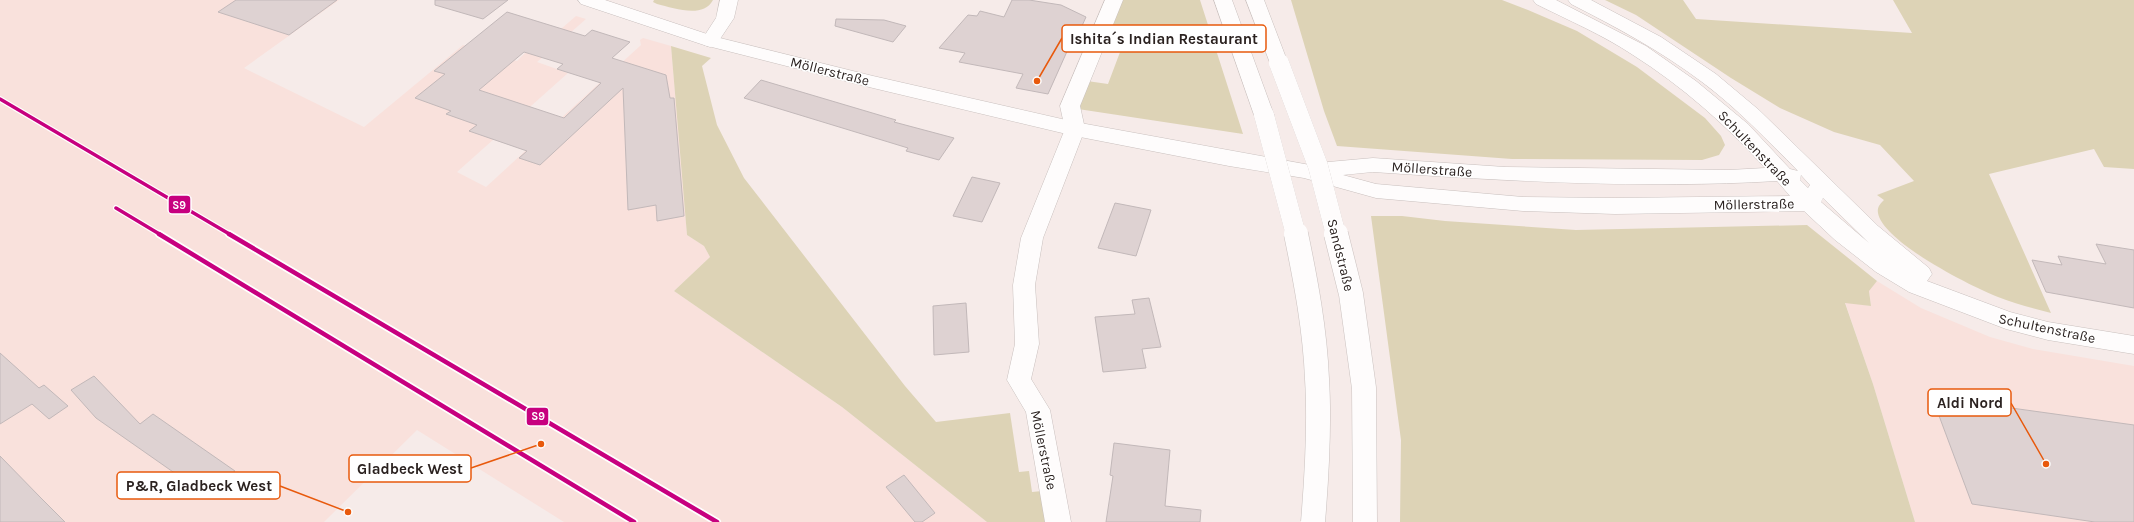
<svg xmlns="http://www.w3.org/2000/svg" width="2134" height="522" font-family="Karla,sans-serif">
<rect width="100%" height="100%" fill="#f6ebe9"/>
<!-- built -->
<path fill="#f9e1dc" d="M 0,0 L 339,0 L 244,68 L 364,127 L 463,45 L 517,61 L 526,52 L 532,54 L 576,16 L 586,19 L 537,62 L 568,73 L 457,172 L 486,187 L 641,45 L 640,40 L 643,38 L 671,46 L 687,235 L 704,246 L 710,257 L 674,291 L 842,407 L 987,522 L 564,522 L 417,430 L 324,522 L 0,522 Z
M 1877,281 L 1921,308 L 1990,337 L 2033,349 L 2134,366 L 2134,522 L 1915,522 L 1873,384 L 1845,302 L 1871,306 L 1869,290 Z"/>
<!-- green -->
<path fill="#ddd3b6" d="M 654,0 L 713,0 C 703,19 674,8 657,4 L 653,2 Z
M 1121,0 L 1200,0 L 1243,134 L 1078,109 L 1087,81 L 1108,84 L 1128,31 L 1111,27 Z
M 1291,0 L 1502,0 L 1528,10 L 1577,31 L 1637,67 L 1705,118 L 1721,136 L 1725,145 L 1719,155 L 1702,160 L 1512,159 L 1337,146 L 1324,111 Z
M 1605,0 L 1683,0 L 1696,19 L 1912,33 L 1893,0 L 2134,0 L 2134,169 L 2104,167 L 2094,149 L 1989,174 L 2051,313 C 2033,308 2015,304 1998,297 C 1972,287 1883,242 1878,213 C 1877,207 1880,204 1884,200 L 1877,195 L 1914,181 L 1880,145 L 1834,132 L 1780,108 L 1731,78 L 1636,15 Z
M 671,46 L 711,58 L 702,66 L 717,125 L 744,178 L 905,386 L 936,422 L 1010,413 L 1019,472 L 1029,471 L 1032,492 L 1042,491 L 1047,522 L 987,522 L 842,407 L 674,291 L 710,257 L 704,246 L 687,235 Z
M 1371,216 L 1402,216 L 1445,221 L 1576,230 L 1807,225 L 1877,281 L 1869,291 L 1871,306 L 1845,303 L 1873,384 L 1915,522 L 1400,522 L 1401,440 Z"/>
<!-- building -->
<path fill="#ded2d2" stroke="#c2b8b9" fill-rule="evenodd" d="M 236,0 L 337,0 L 289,35 L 218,12 Z
M 435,0 L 508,0 L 483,19 L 435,5 Z
M 1012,0 L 1029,0 L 1061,5 L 1086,17 L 1072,48 L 1069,47 L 1048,94 L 1016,88 L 1023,74 L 959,62 L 965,53 L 939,48 L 968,15 L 977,16 L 980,11 L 1004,17 Z
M 507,12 L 585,36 L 592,30 L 630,42 L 612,58 L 666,75 L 670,98 L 674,98 L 684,216 L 657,221 L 656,205 L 628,210 L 623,88 L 540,165 L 519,158 L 527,151 L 469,131 L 477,125 L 446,114 L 451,111 L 415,98 L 445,74 L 434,71 ZM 524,52 L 563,64 L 557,69 L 601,83 L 564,118 L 479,90 Z
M 836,19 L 884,20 L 906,26 L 893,42 L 835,26 Z
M 761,80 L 896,120 L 894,122 L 954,138 L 939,160 L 906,151 L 908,148 L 744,98 Z
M 972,177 L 1000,183 L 982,222 L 953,216 Z
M 1115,203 L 1151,210 L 1136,256 L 1098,248 Z
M 2096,244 L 2134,250 L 2134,308 L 2046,292 L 2032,260 L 2062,265 L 2058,256 L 2106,264 Z
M 1149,298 L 1161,347 L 1142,349 L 1146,368 L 1103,372 L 1095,317 L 1135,314 L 1132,300 Z
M 966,303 L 969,352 L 934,355 L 933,306 Z
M 0,353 L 39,388 L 44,385 L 68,406 L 49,419 L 32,404 L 0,424 Z
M 94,376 L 140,424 L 153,414 L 235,471 L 206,495 L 96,418 L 71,390 Z
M 1932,397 L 2134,425 L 2134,522 L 2095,522 L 1972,504 Z
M 1114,443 L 1170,450 L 1165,506 L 1201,510 L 1200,522 L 1106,522 L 1113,476 L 1110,475 Z
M 0,456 L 41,498 L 65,522 L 0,522 Z
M 904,475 L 935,513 L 922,522 L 915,522 L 886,487 Z"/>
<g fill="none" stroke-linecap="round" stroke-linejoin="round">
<!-- street casing -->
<g stroke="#c9c0be" stroke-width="1">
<path id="street" d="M 720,0 L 738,0 L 734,18 L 716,45 L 710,47 L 704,45 L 701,41 L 716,18 Z
M 1105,0 L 1123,0 L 1080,106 L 1085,129 L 1043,238 L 1035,285 L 1039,344 L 1031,379 L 1050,410 L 1071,522 L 1045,522 L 1026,412 L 1007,380 L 1015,344 L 1013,285 L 1021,238 L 1065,129 L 1060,106 Z"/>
</g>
<!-- secondary casing -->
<g stroke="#c9c0be" stroke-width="1">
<path id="secondary" d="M 578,0 L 605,0 L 716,37 L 873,76 L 1075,122 L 1310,165 L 1317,163 L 1373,158 L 1505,167 L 1729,170 L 1765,168 C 1726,125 1682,86 1633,55 C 1603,35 1568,20 1536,4 L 1533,0 L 1556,0 L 1646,46 L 1696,81 L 1748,124 L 1790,169 L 1798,171 C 1767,140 1737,108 1702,82 C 1661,51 1616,27 1571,4 L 1568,0 L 1591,0 L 1661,37 L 1716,74 L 1759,110 L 1878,226 L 1929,268 L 1932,274 L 1927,281 L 2010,312 L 2048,322 L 2134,336 L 2134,354 L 2048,340 L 2006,329 L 1909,292 L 1876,272 L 1835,240 L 1804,211 L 1615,214 L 1523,211 L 1376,198 L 1304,178 L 1229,166 L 1075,136 L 873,88 L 704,45 L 581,4 ZM 1373,172 C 1507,181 1643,189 1777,181 L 1790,196 L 1615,198 L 1523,197 L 1376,184 L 1343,175 ZM 1801,175 L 1810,185 L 1808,188 L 1800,180 ZM 1823,198 L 1869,243 L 1821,202 Z"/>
</g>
<!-- primary casing -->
<g stroke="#c9c0be" stroke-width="1">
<path id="primary" d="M 1214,0 L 1232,0 L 1274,115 L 1271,120 L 1264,121 L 1257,120 L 1254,115 Z
M 1246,0 L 1264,0 L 1288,63 L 1286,67 L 1279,69 L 1272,67 L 1270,63 Z"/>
</g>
<!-- street -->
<use href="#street" fill="#fefcfc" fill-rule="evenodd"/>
<!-- secondary -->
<use href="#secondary" fill="#fefcfc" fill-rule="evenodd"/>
<!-- primary -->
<use href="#primary" fill="#fefcfc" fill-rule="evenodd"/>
<!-- primary-bridge-far1 casing -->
<g stroke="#c9c0be" stroke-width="20" stroke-linecap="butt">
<path id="primary-bridge-far1" d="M 1279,63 L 1318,166 L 1336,235
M 1264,115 L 1296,235"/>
</g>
<!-- primary-bridge casing -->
<g stroke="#c9c0be" stroke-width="25" stroke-linecap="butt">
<path id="primary-bridge" d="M 1296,234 C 1306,282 1315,330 1317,379 C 1320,427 1317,474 1313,522
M 1336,234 L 1351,294 L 1364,388 L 1365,522"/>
</g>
<!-- primary-bridge-far1 -->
<use href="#primary-bridge-far1" stroke="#fefcfc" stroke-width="20"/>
<!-- primary-bridge -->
<use href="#primary-bridge" stroke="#fefcfc" stroke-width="24"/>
<!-- rail-1-far1 casing -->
<g stroke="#fff" stroke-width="6">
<path id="rail-1-far1" d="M 0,99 L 231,235
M 116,208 L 161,235"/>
</g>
<!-- rail-1 casing -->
<g stroke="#fff" stroke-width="8">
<path id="rail-1" d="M 159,234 L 634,522
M 229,234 L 717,522"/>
</g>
<!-- rail-1-far1 -->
<use href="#rail-1-far1" stroke="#c7007f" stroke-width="3.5"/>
<!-- rail-1 -->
<use href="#rail-1" stroke="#c7007f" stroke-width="4.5"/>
</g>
<g text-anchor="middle" stroke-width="3" stroke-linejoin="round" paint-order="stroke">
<!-- street labels -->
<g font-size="14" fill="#2b2220" stroke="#fff">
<text transform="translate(830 71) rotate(14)" y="5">Möllerstraße</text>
<text transform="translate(1755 148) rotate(46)" y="5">Schultenstraße</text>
<text transform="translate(1432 169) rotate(4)" y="5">Möllerstraße</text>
<text transform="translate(1754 204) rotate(-1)" y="5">Möllerstraße</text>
<text transform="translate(1341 255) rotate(76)" y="5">Sandstraße</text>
<text transform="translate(2047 328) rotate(12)" y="5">Schultenstraße</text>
<text transform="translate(1044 450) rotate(78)" y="5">Möllerstraße</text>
</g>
</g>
<!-- callouts -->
<path fill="none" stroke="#e8590c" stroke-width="1.5" d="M1037 81L1062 38M2046 464L2011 403M541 444L471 468M348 512L280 486"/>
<g fill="#e8590c" stroke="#fff" stroke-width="1.5">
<circle cx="1037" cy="81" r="4"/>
<circle cx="2046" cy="464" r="4"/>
<circle cx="541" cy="444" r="4"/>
<circle cx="348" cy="512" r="4"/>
</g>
<g fill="#fff" stroke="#e8590c" stroke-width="1.5">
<rect x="1062" y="25" width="204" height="27" rx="4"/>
<rect x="1928" y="389" width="83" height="27" rx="4"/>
<rect x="349" y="455" width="122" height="27" rx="4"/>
<rect x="117" y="472" width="163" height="27" rx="4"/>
</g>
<g font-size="15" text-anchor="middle" font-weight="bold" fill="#2b2220">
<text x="1164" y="44">Ishita´s Indian Restaurant</text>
<text x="1970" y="408">Aldi Nord</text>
<text x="410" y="474">Gladbeck West</text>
<text x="199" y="491">P&amp;R, Gladbeck West</text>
</g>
<g stroke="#fff" stroke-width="1.5">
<rect x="168" y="195" width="23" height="19" rx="4" fill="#c7007f"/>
<rect x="526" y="407" width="23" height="19" rx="4" fill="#c7007f"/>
</g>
<g font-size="11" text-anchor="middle" font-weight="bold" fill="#fff">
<text x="179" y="209">S9</text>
<text x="538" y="420">S9</text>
</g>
</svg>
